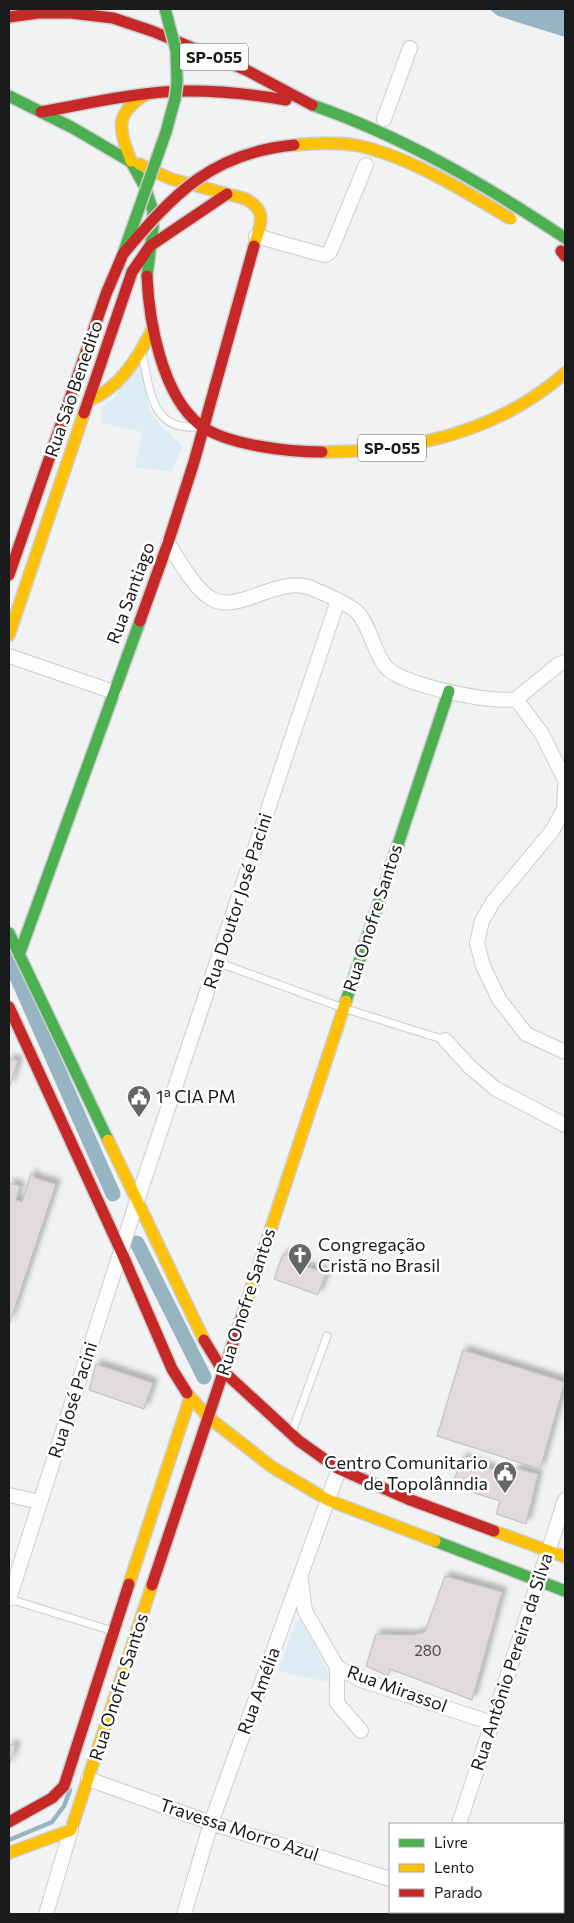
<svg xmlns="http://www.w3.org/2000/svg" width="574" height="1923" font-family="Commissioner,sans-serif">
<defs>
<filter id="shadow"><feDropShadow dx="4.5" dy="-4.5" stdDeviation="2.5" flood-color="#0004"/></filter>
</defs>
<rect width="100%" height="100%" fill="#f0f2f3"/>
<!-- green -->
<path fill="#ddedf5" d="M 140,358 L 149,408 L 159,424 L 183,447 L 171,472 L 135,467 L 142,432 L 102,423 L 101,408 L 114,398 Z
M 303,1620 L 333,1683 L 278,1671 L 296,1621 Z"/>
<!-- water -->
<path fill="#97b4c3" d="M 489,9 L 565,9 L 565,37 L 498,16 Z"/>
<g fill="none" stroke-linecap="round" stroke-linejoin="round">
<!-- stream -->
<path stroke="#97b4c3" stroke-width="4.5" d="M 9,1840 L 52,1822 L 64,1806 L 70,1790"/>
<!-- canal -->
<path stroke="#97b4c3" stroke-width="15" d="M 9,959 L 113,1194
M 137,1243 L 204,1377"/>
</g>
<!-- building -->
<path fill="#e1dadc" stroke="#bdbdbe" filter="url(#shadow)" d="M 9,1058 L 18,1061 L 9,1089 Z
M 31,1173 L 36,1178 L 56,1184 L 9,1325 L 9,1183 L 20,1186 L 16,1200 L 22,1202 Z
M 283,1254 L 296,1258 L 295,1263 L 326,1273 L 318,1295 L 274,1279 Z
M 463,1350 L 565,1382 L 540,1469 L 437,1436 Z
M 96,1364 L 153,1383 L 144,1409 L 89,1390 Z
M 462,1458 L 512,1477 L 515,1468 L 538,1474 L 526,1524 L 496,1514 L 500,1501 L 452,1486 Z
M 445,1576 L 502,1592 L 472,1700 L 390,1669 L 388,1676 L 366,1666 L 376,1634 L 413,1635 L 425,1632 Z
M 9,1744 L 16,1746 L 9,1766 Z"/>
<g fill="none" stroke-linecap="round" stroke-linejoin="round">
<!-- lane casing -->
<g stroke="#cccdcd" stroke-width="9">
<path id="lane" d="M 143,358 C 150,390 152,430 195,427
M 217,962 L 343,1008 L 445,1040
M 292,1432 L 327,1336
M 9,1599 L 113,1631"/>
</g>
<!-- street casing -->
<g stroke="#cccdcd" stroke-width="16">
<path id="street" d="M 384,119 L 410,48
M 256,236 L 320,254 L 325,255 L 330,252 L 366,165
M 168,543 C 179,560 195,590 212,599 C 239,614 278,575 311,588 C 323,593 350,604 358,613 C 369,624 375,655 386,667 C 401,685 493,704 516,699 L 542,734 L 565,780
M 9,656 L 114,692
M 516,699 L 559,664 L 565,662
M 565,788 L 564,809 L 552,831 L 493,902 L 482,921 L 477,943 L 483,966 L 499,999 L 526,1034 L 565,1052
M 445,1040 L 471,1068 L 496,1089 L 565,1125
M 9,1495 L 40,1502
M 301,1581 L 305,1611 L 337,1667 L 361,1680 L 492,1723
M 9,1599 L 137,1201 L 338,600
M 337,1667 L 337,1703 L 361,1731
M 88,1779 L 211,1823 L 390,1879
M 459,1824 L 565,1500
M 46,1914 L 71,1830
M 184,1914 L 211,1823 L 339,1469
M 429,1914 L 430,1912"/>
</g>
<!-- fast casing -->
<g stroke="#cccdcd" stroke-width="14">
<path id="fast" d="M 9,96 L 73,128 L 131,162 L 145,187 L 153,211 L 153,228 L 147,276
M 312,105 C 402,136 486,185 565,238
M 9,933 L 108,1140
M 19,955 L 140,621
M 346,1001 L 449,691
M 435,1541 L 565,1591"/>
</g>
<!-- slow casing -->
<g stroke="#cccdcd" stroke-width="14">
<path id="slow" d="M 131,161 C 119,128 113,115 146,94
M 139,164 L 171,179 L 246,199 C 269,212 260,225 254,246
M 88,401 C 120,388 138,358 153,328
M 322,452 C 410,452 497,433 565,373
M 9,635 L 84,413
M 108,1140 L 204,1340
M 244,1310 L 346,1001
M 187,1393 L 208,1417 L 272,1467 L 328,1500 L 435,1541
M 494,1531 L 565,1557
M 129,1584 L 190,1398
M 9,1853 L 71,1830 L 152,1585"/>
</g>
<!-- jam casing -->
<g stroke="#cccdcd" stroke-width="14">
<path id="jam" d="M 9,17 L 38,13 L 71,13 L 113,18 L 152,31 L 246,70 L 312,105
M 41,112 C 81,105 122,95 163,92 C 204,89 245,93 286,100
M 561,251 L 565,256
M 147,276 C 149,322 162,395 200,425 C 226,445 289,452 322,452
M 84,413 L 132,272 L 150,246 L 227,194
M 9,575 L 106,294 L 123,254
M 140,621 L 168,543 L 194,462 L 254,246
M 9,1007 L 121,1251 L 172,1369 L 187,1393
M 204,1340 L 223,1371 L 299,1441 L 337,1468 L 408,1499 L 494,1531
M 152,1585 L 244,1310
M 9,1822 L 52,1798 L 64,1786 L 129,1584"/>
</g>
<!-- lane -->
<use href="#lane" stroke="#fdfdfd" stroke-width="7"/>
<!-- street -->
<use href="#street" stroke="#fdfdfd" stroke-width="14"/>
<!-- fast -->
<use href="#fast" stroke="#4caf50" stroke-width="11"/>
<!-- slow -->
<use href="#slow" stroke="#ffc107" stroke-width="11"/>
<!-- jam -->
<use href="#jam" stroke="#c62828" stroke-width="11"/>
<!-- fast-bridge casing -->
<g stroke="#cbcccd" stroke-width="14" stroke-linecap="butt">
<path id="fast-bridge" d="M 124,251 L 166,132 L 175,99 L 177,82 L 176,50 L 165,9"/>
</g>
<!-- slow-bridge casing -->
<g stroke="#cbcccd" stroke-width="14" stroke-linecap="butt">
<path id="slow-bridge" d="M 294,145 C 314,143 335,142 355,145 C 407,155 466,192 511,219"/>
</g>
<!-- jam-bridge casing -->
<g stroke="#cbcccd" stroke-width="14" stroke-linecap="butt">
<path id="jam-bridge" d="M 123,254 C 174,194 211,153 294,145"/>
</g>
<!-- fast-bridge -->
<use href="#fast-bridge" stroke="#4caf50" stroke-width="11"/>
<!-- slow-bridge -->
<use href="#slow-bridge" stroke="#ffc107" stroke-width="11"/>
<!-- jam-bridge -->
<use href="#jam-bridge" stroke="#c62828" stroke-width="11"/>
</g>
<!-- icons -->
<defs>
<g id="civic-pin" transform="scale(1.25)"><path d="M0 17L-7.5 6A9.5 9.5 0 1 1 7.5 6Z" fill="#646667" stroke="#fff"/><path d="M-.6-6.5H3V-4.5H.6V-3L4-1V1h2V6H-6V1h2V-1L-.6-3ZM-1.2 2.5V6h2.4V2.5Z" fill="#fff"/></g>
<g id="church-pin" transform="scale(1.25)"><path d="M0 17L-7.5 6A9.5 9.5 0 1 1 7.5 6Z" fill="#646667" stroke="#fff"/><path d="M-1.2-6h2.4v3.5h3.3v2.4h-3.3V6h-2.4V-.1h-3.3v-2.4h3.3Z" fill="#fff"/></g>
</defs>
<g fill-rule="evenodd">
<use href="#civic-pin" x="139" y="1097"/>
<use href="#church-pin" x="300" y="1255"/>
<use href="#civic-pin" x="505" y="1473"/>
</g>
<g text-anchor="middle" stroke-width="5" stroke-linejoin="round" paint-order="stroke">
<!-- number labels -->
<g font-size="15" fill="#4d4c4d">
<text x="428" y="1656">280</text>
</g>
<!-- shield labels -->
<g fill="#fff" stroke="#5e5f5f" stroke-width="1">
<rect x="180" y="43.5" width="68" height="27" rx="4"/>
<rect x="358" y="434.5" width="68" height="27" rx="4"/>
</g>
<g font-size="16" font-weight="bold" fill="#191a1b">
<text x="214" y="63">SP-055</text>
<text x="392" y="454">SP-055</text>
</g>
<!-- street labels -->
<g font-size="18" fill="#191a1b" stroke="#fff">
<text transform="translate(74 389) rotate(-71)" y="6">Rua São Benedito</text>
<text transform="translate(131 593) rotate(-70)" y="6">Rua Santiago</text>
<text transform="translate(238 901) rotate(-72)" y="6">Rua Doutor José Pacini</text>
<text transform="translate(373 918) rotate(-72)" y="6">Rua Onofre Santos</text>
<text transform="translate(246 1302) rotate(-72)" y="6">Rua Onofre Santos</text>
<text transform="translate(73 1400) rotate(-72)" y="6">Rua José Pacini</text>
<text transform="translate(512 1662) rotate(-72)" y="6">Rua Antônio Pereira da Silva</text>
<text transform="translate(119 1687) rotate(-72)" y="6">Rua Onofre Santos</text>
<text transform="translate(397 1689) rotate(20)" y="6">Rua Mirassol</text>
<text transform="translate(259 1691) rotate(-70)" y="6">Rua Amélia</text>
<text transform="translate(239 1830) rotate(18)" y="6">Travessa Morro Azul</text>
</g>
<!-- poi labels -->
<g font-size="18" fill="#191a1b" stroke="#fff" text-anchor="start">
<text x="156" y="1103">1ª CIA PM</text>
<text x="318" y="1251">Congregação<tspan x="318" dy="21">Cristã no Brasil</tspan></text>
<text x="488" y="1469" text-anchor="end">Centro Comunitario<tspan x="488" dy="21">de Topolânndia</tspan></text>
</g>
</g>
<!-- border -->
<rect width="574" height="1923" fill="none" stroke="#191a1b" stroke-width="20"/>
<!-- legend -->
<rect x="389" y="1823" width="175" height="90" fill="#ffffff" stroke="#a3a3a4"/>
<rect x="399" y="1839" width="25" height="8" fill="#4caf50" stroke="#a3a3a4"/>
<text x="434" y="1848" font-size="15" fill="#191a1b">Livre</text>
<rect x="399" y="1864" width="25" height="8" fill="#ffc107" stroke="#a3a3a4"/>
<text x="434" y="1873" font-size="15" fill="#191a1b">Lento</text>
<rect x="399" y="1889" width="25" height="8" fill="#c62828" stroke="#a3a3a4"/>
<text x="434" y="1898" font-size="15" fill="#191a1b">Parado</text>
</svg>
